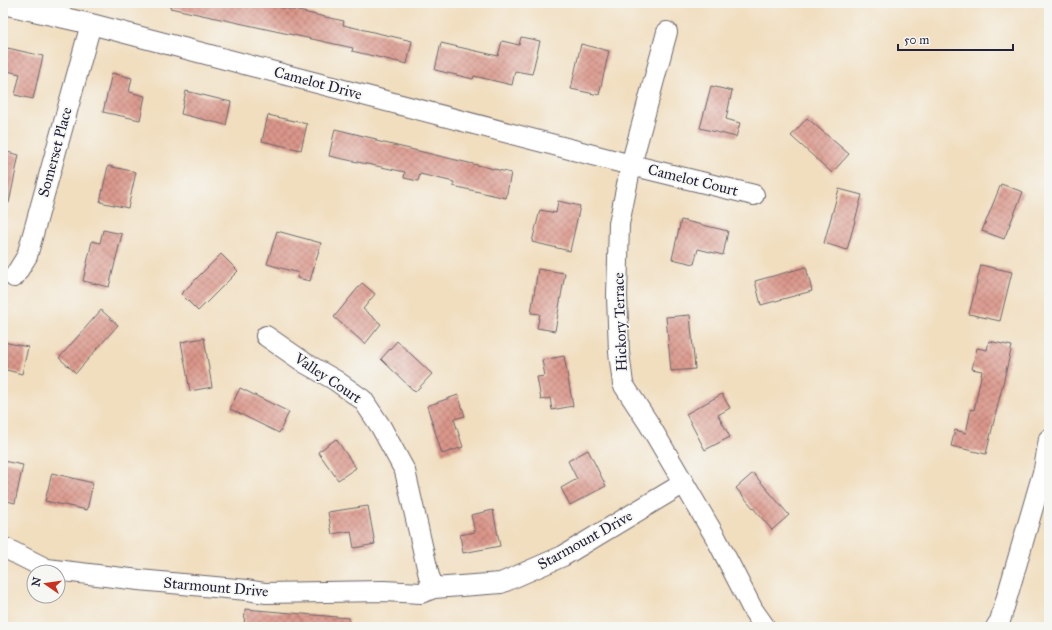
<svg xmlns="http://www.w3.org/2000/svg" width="1052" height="630" font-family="'IM FELL Great Primer',serif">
<defs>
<pattern id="building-cross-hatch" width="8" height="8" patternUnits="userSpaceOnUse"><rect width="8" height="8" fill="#db968a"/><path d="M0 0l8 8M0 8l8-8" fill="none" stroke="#b17a72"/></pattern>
</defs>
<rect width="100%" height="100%" fill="#f6f6f2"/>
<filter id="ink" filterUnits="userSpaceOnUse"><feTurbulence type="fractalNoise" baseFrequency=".025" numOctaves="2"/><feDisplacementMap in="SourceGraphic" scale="8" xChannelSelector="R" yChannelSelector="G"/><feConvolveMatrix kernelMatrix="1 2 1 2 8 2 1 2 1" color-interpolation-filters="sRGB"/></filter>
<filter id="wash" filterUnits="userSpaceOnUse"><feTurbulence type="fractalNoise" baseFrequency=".012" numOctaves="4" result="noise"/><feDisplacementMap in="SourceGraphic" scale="16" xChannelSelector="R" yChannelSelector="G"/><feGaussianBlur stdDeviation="0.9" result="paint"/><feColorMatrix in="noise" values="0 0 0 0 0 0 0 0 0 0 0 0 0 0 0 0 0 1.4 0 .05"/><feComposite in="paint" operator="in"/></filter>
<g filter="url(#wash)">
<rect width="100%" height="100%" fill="#f1debf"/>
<g id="blocks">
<!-- building -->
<path fill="url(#building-cross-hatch)" d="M 171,3 L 266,3 L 275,5 L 275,6 L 344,21 L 343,25 L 412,41 L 407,64 L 352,51 L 353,48 L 170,8 Z
M 521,37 L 540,41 L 532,74 L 515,71 L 512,85 L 474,76 L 473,79 L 435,70 L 441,43 L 498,56 L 502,41 L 519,45 Z
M 581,44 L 609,51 L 599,95 L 571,89 Z
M 3,47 L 43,56 L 33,99 L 15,95 L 20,74 L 3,70 Z
M 112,73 L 132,78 L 129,92 L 145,96 L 140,120 L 103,112 Z
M 711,86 L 732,91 L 726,119 L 740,123 L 736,137 L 700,128 Z
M 186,91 L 231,102 L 226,125 L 181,114 Z
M 268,115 L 307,124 L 301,150 L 262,141 Z
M 807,118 L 849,154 L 832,173 L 791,136 Z
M 335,129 L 376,139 L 376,141 L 511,173 L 506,198 L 453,186 L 454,182 L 420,174 L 418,181 L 404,178 L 405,172 L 329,156 Z
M 3,151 L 19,155 L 9,203 L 3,203 Z
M 108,166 L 136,172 L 128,208 L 100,202 Z
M 1001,184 L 1023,192 L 1004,239 L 982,231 Z
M 839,189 L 862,195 L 847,250 L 824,243 Z
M 558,201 L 580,206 L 570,251 L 532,242 L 540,210 L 556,213 Z
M 681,220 L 728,231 L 723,255 L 698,249 L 694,264 L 672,259 Z
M 103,230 L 122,234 L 109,287 L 83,281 L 92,241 L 100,243 Z
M 277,231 L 321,243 L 310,281 L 297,278 L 299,273 L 267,264 Z
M 221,254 L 238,271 L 198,311 L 181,294 Z
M 981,265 L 1012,272 L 1000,321 L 969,314 Z
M 806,267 L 812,291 L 761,305 L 755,281 Z
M 538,269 L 565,273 L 555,331 L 537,328 L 540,314 L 531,313 Z
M 362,283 L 375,294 L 363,309 L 381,324 L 365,344 L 334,317 Z
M 101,310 L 118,325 L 76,373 L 59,358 Z
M 690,315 L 695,369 L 671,371 L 666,317 Z
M 204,338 L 212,387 L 190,391 L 181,342 Z
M 397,341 L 432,374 L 415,392 L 381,359 Z
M 989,341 L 1012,346 L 986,454 L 951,446 L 955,430 L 966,433 L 971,409 L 974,410 L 982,371 L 972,369 L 977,348 L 987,350 Z
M 3,342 L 28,347 L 22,374 L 3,369 Z
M 564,356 L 573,406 L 552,410 L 550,398 L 541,400 L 537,377 L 545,376 L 542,360 Z
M 240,388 L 289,412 L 279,433 L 230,409 Z
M 722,394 L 730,408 L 718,415 L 730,437 L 705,450 L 686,414 Z
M 458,395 L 465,416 L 454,419 L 463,447 L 442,454 L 427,406 Z
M 336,439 L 356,468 L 338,480 L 318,452 Z
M 588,450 L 606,486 L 570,505 L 561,488 L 577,479 L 568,461 Z
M 3,461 L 23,465 L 15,503 L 3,500 Z
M 52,473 L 93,483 L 87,510 L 45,501 Z
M 753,473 L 789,515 L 772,530 L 736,488 Z
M 368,506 L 375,544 L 354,548 L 351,531 L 332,534 L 328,512 Z
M 493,510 L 500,546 L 463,553 L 460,535 L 475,532 L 471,515 Z
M 245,609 L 349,618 L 348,627 L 244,627 Z"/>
</g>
</g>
<g filter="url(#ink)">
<use href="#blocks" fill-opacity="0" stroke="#6a6469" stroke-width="1"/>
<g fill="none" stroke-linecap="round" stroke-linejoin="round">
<!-- minor casing -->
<g stroke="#6a6469" stroke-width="22">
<path id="minor" d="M 3,4 L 91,24 L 631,165 L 754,195
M 667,32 L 631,165 L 619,224 L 617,296 L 619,352 L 623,384 L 649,424 L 716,538 L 753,610 L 765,627
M 14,277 L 27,256 L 91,24
M 3,547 L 47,569 L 139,580 L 247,590 L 265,593 L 384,591 L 421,593 L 434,588 L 429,576 L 405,471 L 381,427 L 363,400 L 335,380 L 305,363 L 266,336
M 434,588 L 501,583 L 563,556 L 684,483
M 996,627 L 1000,621 L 1044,469 L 1049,439"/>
</g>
<!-- minor -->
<use href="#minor" stroke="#fff" stroke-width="20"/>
</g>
</g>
<g text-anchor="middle" stroke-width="3.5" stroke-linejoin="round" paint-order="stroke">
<!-- street labels -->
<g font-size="15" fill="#22223b" stroke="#f6f6f2">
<text transform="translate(318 83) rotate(15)" y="5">Camelot Drive</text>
<text transform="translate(55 152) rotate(-75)" y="5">Somerset Place</text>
<text transform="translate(693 180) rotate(14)" y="5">Camelot Court</text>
<text transform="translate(620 322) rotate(-92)" y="5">Hickory Terrace</text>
<text transform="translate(328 378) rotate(34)" y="5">Valley Court</text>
<text transform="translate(585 540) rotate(-29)" y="5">Starmount Drive</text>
<text transform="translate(216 587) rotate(5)" y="5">Starmount Drive</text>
</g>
</g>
<!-- margin -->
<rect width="1052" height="630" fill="none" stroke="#f6f6f2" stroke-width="16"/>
<!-- north arrow -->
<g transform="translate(46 584) rotate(283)"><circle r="19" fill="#f6f6f2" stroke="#a1a1a9"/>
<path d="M0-3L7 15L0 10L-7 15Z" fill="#c8321e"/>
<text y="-6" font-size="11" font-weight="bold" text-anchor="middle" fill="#22223b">N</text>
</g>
<!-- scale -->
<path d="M898 44v6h115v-6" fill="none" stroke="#22223b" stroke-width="2"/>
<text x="904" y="44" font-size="12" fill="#22223b" stroke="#f6f6f2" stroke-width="3" paint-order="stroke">50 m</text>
</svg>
